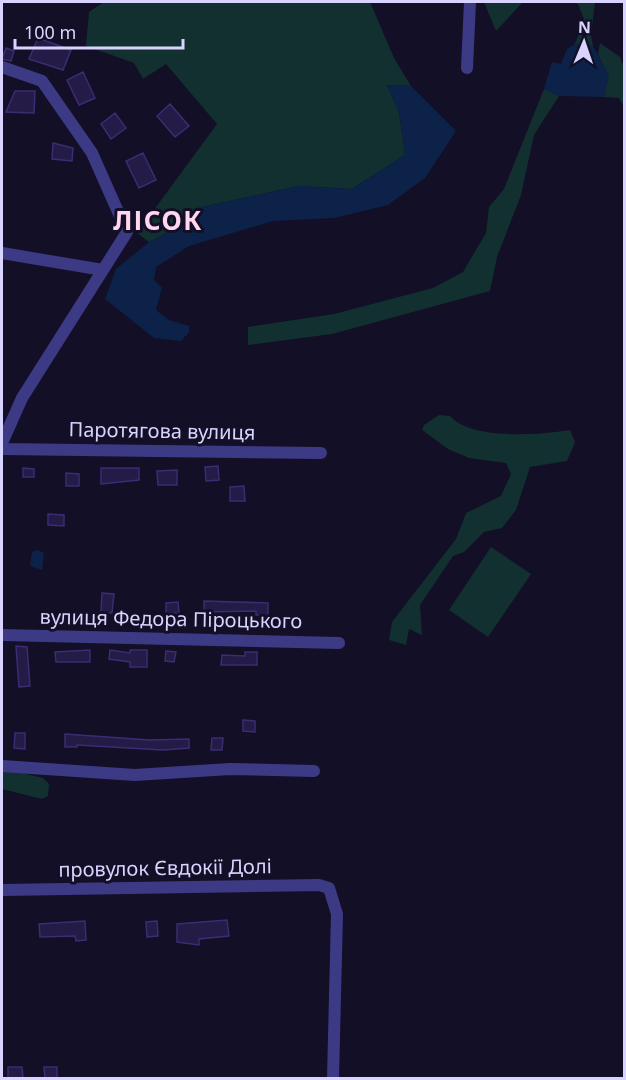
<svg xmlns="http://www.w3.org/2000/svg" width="626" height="1080" font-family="'Noto Sans',sans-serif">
<rect width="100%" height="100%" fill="#130f26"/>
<!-- green -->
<path fill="#12302f" d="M 104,2 L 370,2 L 394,58 L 411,86 L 387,85 L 399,112 L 405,155 L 352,189 L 299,186 L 197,208 L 167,233 L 149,242 L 137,233 L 217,124 L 166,64 L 143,79 L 134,63 L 86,46 L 89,12 Z
M 484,2 L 523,2 L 496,31 Z
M 568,2 L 595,2 L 591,35 L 593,46 L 575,44 L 584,19 L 578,4 Z
M 600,43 L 620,57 L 624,68 L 624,107 L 619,98 L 604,97 L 608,75 L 598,54 Z
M 544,89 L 559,96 L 534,135 L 521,195 L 497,257 L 490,291 L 332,334 L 248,345 L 248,327 L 334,314 L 433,288 L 463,272 L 486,233 L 489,207 L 504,189 Z
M 439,415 L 450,416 C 470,440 540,435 570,430 L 575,442 L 567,461 L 530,467 L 516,510 L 502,528 L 484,532 L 464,552 L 453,556 L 420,605 L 422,635 L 409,629 L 406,645 L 389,640 L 392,622 L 456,539 L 466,513 L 501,496 L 511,474 L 506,463 L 469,458 L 448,449 L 422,430 L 424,425 Z
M 491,547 L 531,574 L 488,637 L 449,610 Z
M 2,770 L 24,770 L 26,774 L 43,778 L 49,784 L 48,796 L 42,799 L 2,789 Z"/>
<!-- water -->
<path fill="#0c2248" d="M 575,44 L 593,46 L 609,75 L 604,97 L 559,96 L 544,89 L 552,62 L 561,64 L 567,49 Z
M 387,85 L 411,86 L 456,131 L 425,178 L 388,205 L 334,218 L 273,221 L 189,246 L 156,267 L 154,280 L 162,288 L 156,310 L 169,320 L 189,326 L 189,332 L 181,341 L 154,338 L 105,299 L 116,269 L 149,242 L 167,233 L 197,208 L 299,186 L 352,189 L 405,155 L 399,112 Z
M 38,550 L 44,553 L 42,570 L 30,566 L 32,552 Z"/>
<!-- building -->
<path fill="#241b47" stroke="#3b2d73" stroke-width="1.5" d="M 38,38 L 71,50 L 63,70 L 29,59 Z
M 6,48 L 14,51 L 11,61 L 2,59 Z
M 83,72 L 95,98 L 79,105 L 67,80 Z
M 15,91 L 35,91 L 34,113 L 6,112 Z
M 170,104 L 189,126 L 175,137 L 157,116 Z
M 115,113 L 126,128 L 111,139 L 101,124 Z
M 53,143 L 73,148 L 72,161 L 52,159 Z
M 143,153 L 156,180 L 139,188 L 126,161 Z
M 218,466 L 219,480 L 206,481 L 205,467 Z
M 23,468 L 34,469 L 34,477 L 23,477 Z
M 101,468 L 139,468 L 139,480 L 101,484 Z
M 177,470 L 177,485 L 158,485 L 157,471 Z
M 66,473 L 79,474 L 79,486 L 66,486 Z
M 244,486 L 245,501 L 230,501 L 230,487 Z
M 48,514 L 64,515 L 64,526 L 48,525 Z
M 102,593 L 114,594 L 112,613 L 101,612 Z
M 204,601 L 268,603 L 268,615 L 256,615 L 256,611 L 204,612 Z
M 178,602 L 179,613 L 166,613 L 166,603 Z
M 16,646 L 27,647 L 30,686 L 19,687 Z
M 90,650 L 90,662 L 56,662 L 55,652 Z
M 110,650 L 130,653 L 130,650 L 147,650 L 147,667 L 130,667 L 130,662 L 109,659 Z
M 166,651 L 176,652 L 174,662 L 165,661 Z
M 245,652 L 257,652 L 257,665 L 221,665 L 222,655 L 245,656 Z
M 243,720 L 255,721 L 255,732 L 243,731 Z
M 15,733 L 25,733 L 25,749 L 14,748 Z
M 65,734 L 149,740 L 189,739 L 189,748 L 163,750 L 77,745 L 77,747 L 65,747 Z
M 212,738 L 223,738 L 222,750 L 211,750 Z
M 227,920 L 229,936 L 199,939 L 199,945 L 177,942 L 177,924 Z
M 85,921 L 86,940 L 76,941 L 75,936 L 40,937 L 39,924 Z
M 157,921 L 158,936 L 147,937 L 146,922 Z
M 8,1067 L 22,1067 L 23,1078 L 8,1078 Z
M 44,1067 L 57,1067 L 57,1078 L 45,1078 Z"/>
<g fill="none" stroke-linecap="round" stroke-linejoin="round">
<!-- minor -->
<path stroke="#3d3a85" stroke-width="12" d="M 2,67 L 42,81 L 92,153 L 127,232 L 22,398 L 2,443
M 467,68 L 470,2
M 2,253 L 103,270
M 2,449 L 321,453
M 2,635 L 339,643
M 2,766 L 135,775 L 230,769 L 314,771
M 2,890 L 319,885 L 329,888 L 337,914 L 333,1078"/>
</g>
<g text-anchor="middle" stroke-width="6" stroke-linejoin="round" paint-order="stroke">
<!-- street labels -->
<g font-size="20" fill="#d9d4ff" stroke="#130f26">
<text transform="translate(162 431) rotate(1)" y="7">Паротягова вулиця</text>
<text transform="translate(171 619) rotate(1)" y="7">вулиця Федора Піроцького</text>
<text transform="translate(165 868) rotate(-1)" y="7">провулок Євдокії Долі</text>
</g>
<!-- district labels -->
<g font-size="26" font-weight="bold" letter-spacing="1.5" fill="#ffd6f0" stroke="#130f26">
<text x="158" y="230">ЛІСОК</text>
</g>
</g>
<!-- border -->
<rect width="626" height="1080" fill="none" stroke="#d9d4ff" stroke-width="6"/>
<!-- north arrow -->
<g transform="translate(584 42) rotate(2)" stroke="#130f26" stroke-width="4.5" paint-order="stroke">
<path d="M0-4.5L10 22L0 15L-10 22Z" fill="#d9d4ff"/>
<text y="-9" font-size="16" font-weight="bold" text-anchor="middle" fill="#d9d4ff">N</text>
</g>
<!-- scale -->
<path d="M15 39v9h168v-9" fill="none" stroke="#d9d4ff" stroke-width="3"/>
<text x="24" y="39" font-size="18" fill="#d9d4ff" stroke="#130f26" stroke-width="4.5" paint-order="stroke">100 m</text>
</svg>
